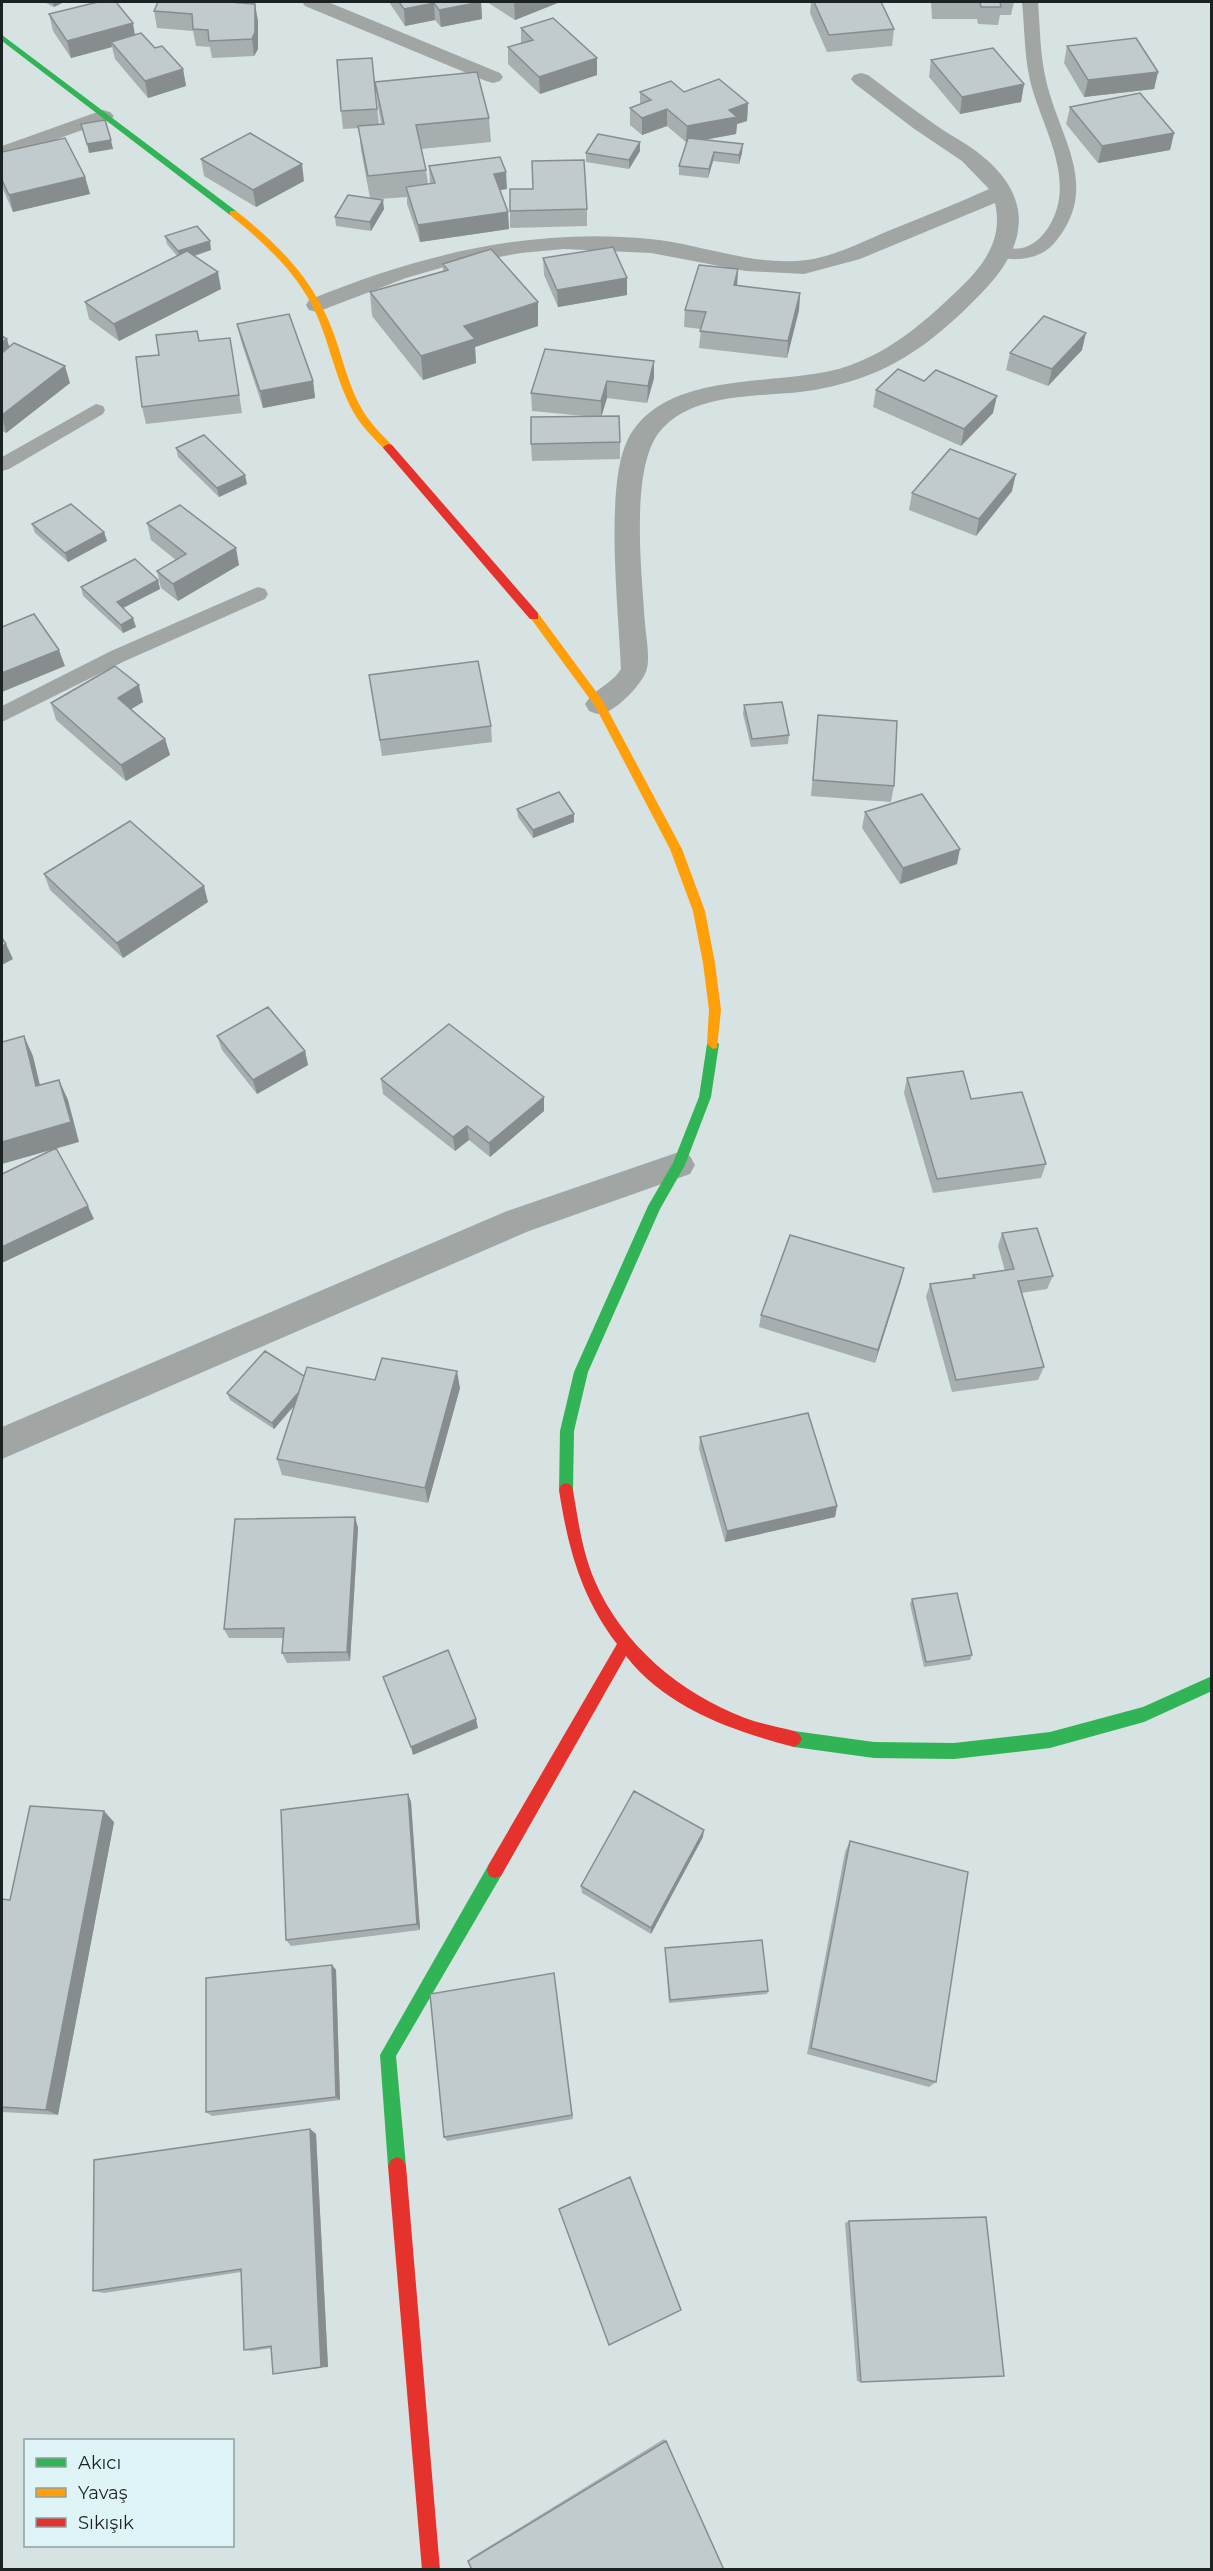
<svg xmlns="http://www.w3.org/2000/svg" width="1213" height="2571" font-family="Montserrat,sans-serif">
<rect width="100%" height="100%" fill="#d7e2e3"/>
<g fill="none" stroke-linecap="round" stroke-linejoin="round">
<!-- lane -->
<path fill="#a1a6a5" fill-rule="evenodd" d="M 1022,2 L 1038,2 C 1040,28 1040,55 1046,80 C 1059,138 1101,185 1056,241 C 1042,259 1018,262 997,257 L 994,253 L 997,249 C 1007,247 1018,251 1028,246 C 1037,242 1043,235 1048,228 C 1077,183 1045,133 1032,88 C 1024,60 1025,31 1022,2 Z
M 96,404 L 103,406 L 105,410 L 103,414 L 9,469 L 2,471 L 2,457 Z
M 258,587 L 265,589 L 268,594 L 265,599 L 125,661 L 2,722 L 2,706 L 111,651 Z"/>
<!-- street -->
<path fill="#a1a6a5" fill-rule="evenodd" d="M 302,2 L 328,2 L 500,73 L 503,77 L 500,81 L 493,83 L 486,81 L 305,6 Z
M 861,73 L 868,75 C 892,93 915,111 940,128 C 953,137 968,144 981,155 C 1030,194 1030,239 989,285 C 952,325 910,362 858,379 C 839,385 820,390 800,392 C 755,397 694,393 661,430 C 629,466 642,576 645,623 C 646,637 650,655 647,668 C 645,682 614,714 599,714 C 596,714 593,712 589,711 L 585,704 C 594,689 612,684 621,669 C 619,614 604,485 628,439 C 667,366 782,389 848,366 C 894,350 928,319 962,286 C 986,263 1003,237 995,203 L 860,259 L 804,274 L 746,271 L 651,253 L 564,249 L 521,253 L 444,267 L 406,278 L 317,312 L 309,310 L 306,305 L 309,300 C 419,255 530,227 650,239 C 702,244 754,267 807,260 C 835,256 862,242 888,231 C 922,217 956,204 989,189 L 962,161 L 913,128 L 854,83 L 851,79 L 854,75 Z
M 103,110 L 110,112 L 114,116 L 110,120 L 2,159 L 2,146 Z
M 679,1152 L 690,1156 L 695,1165 L 690,1174 L 529,1231 L 2,1459 L 2,1427 L 507,1211 Z"/>
<!-- fast -->
<path fill="#30b455" fill-rule="evenodd" d="M 2,35 L 236,211 L 236,215 L 230,215 L 2,41 Z
M 713,1039 L 719,1044 L 711,1097 L 685,1165 L 660,1209 L 588,1372 L 574,1431 L 573,1490 L 571,1495 L 566,1497 L 561,1495 L 559,1490 L 560,1431 L 574,1372 L 648,1206 L 673,1163 L 699,1097 L 707,1044 Z
M 1212,1676 L 1212,1691 L 1144,1722 L 1050,1748 L 954,1759 L 874,1758 L 794,1747 L 789,1744 L 786,1739 L 789,1734 L 794,1731 L 874,1742 L 954,1743 L 1050,1732 L 1143,1707 Z
M 495,1862 L 501,1864 L 503,1870 L 501,1876 L 396,2056 L 406,2166 L 403,2172 L 397,2175 L 391,2172 L 388,2166 L 380,2055 L 489,1864 Z"/>
<!-- slow -->
<path fill="#ff9f0a" fill-rule="evenodd" d="M 230,211 L 236,211 C 273,240 306,272 326,315 C 342,348 346,387 367,417 C 374,427 383,436 392,445 L 392,449 L 384,449 C 375,439 365,430 357,418 C 335,383 330,339 311,303 C 291,267 261,240 230,215 Z
M 534,612 L 538,613 L 603,701 L 682,849 L 705,911 L 715,963 L 721,1010 L 717,1048 L 713,1049 L 707,1044 L 709,1010 L 703,963 L 693,911 L 670,849 L 595,706 L 529,616 Z"/>
<!-- jam -->
<path fill="#e5322d" fill-rule="evenodd" d="M 388,444 L 392,445 L 538,613 L 538,619 L 530,619 L 384,449 L 383,447 Z
M 566,1483 L 571,1485 L 573,1490 C 578,1520 582,1550 594,1579 C 622,1645 680,1693 745,1718 C 761,1724 778,1727 794,1731 L 799,1734 L 802,1739 L 799,1744 L 794,1747 C 733,1731 666,1708 626,1656 L 501,1876 L 495,1878 L 489,1876 L 487,1870 L 489,1864 L 617,1644 C 581,1597 568,1548 559,1490 L 561,1485 Z
M 397,2157 L 403,2160 L 406,2166 L 440,2570 L 422,2570 L 388,2166 L 391,2160 Z"/>
</g>
<!-- wall -->
<path fill="#a6aeaf" d="M 44,2 L 64,2 L 54,7 Z
M 389,2 L 481,2 L 482,19 L 441,27 L 435,20 L 405,26 Z
M 487,2 L 560,2 L 515,20 Z
M 811,2 L 881,2 L 894,29 L 892,46 L 827,52 L 810,13 Z
M 931,2 L 1014,2 L 1011,15 L 1000,15 L 998,25 L 978,24 L 977,19 L 932,19 Z
M 232,3 L 258,21 L 258,49 L 254,56 L 212,58 L 210,47 L 196,46 L 193,31 L 157,28 L 154,11 Z
M 49,14 L 135,35 L 155,48 L 183,69 L 186,86 L 148,98 L 115,59 L 112,47 L 71,58 L 53,31 Z
M 521,28 L 597,75 L 540,94 L 508,64 L 508,47 L 521,43 Z
M 1067,46 L 1158,72 L 1154,89 L 1084,97 L 1064,63 Z
M 372,58 L 379,124 L 381,124 L 378,106 L 375,82 L 489,118 L 491,142 L 421,149 L 426,170 L 428,184 L 430,184 L 429,166 L 507,189 L 500,190 L 508,212 L 509,229 L 420,242 L 407,204 L 407,197 L 379,199 L 384,209 L 371,231 L 336,226 L 335,217 L 370,198 L 361,150 L 359,128 L 343,129 L 341,111 Z
M 931,60 L 1024,84 L 1021,102 L 960,114 L 929,77 Z
M 640,92 L 684,92 L 748,103 L 747,121 L 737,124 L 736,134 L 705,140 L 742,153 L 739,164 L 713,161 L 708,178 L 679,175 L 679,166 L 687,143 L 667,126 L 642,135 L 630,125 L 630,108 L 640,104 Z
M 1070,107 L 1174,133 L 1170,150 L 1098,163 L 1066,124 Z
M 640,142 L 640,151 L 629,169 L 586,162 L 586,153 Z
M 2,152 L 85,177 L 90,194 L 13,212 L 2,187 Z
M 201,159 L 304,181 L 256,207 L 204,176 Z
M 587,209 L 587,226 L 510,228 L 510,211 Z
M 165,236 L 211,250 L 195,256 L 221,289 L 119,341 L 89,319 L 85,302 L 177,256 L 167,244 Z
M 543,258 L 627,278 L 627,295 L 558,307 L 544,275 Z
M 443,264 L 538,302 L 538,326 L 475,347 L 476,363 L 423,380 L 372,316 L 370,292 L 443,271 Z
M 738,269 L 737,286 L 800,293 L 799,310 L 787,358 L 699,348 L 701,329 L 684,327 L 685,310 Z
M 237,324 L 313,381 L 315,398 L 263,408 L 241,341 Z
M 197,331 L 199,341 L 230,338 L 242,413 L 146,424 L 142,407 L 159,355 Z
M 2,336 L 9,347 L 70,383 L 6,433 L 2,431 Z
M 1082,350 L 1048,386 L 1006,370 L 1010,353 Z
M 654,361 L 654,378 L 647,403 L 607,398 L 601,416 L 620,442 L 620,459 L 532,461 L 531,444 L 585,416 L 532,411 L 531,393 Z
M 876,390 L 993,413 L 961,446 L 873,407 Z
M 176,448 L 247,484 L 219,497 L 178,457 Z
M 1012,491 L 976,536 L 909,510 L 912,493 Z
M 147,523 L 239,565 L 178,601 L 161,588 L 157,571 L 176,560 L 151,540 Z
M 32,524 L 104,532 L 107,541 L 68,562 L 35,533 Z
M 158,580 L 160,589 L 123,608 L 136,627 L 123,633 L 83,596 L 81,587 Z
M 369,675 L 491,726 L 492,742 L 382,756 Z
M 143,702 L 131,709 L 165,739 L 170,755 L 126,781 L 56,720 L 51,703 Z
M 744,705 L 789,735 L 788,744 L 751,747 L 743,714 Z
M 818,715 L 894,786 L 891,802 L 811,796 Z
M 517,809 L 574,814 L 574,822 L 533,838 L 518,817 Z
M 865,812 L 957,864 L 900,884 L 862,828 Z
M 44,874 L 208,902 L 123,958 L 50,890 Z
M 217,1036 L 305,1051 L 308,1065 L 257,1094 L 222,1050 Z
M 907,1078 L 971,1099 L 1046,1164 L 1041,1178 L 933,1193 L 904,1093 Z
M 381,1079 L 544,1111 L 490,1157 L 469,1140 L 455,1151 L 383,1094 Z
M 1002,1233 L 1053,1276 L 1047,1289 L 1021,1293 L 1044,1367 L 1038,1380 L 952,1392 L 926,1297 L 930,1284 L 972,1279 L 973,1275 L 1005,1271 L 998,1246 Z
M 904,1268 L 875,1363 L 759,1327 L 761,1315 Z
M 304,1376 L 375,1380 L 460,1388 L 428,1503 L 282,1475 L 277,1459 L 294,1406 L 274,1429 L 230,1400 L 227,1393 Z
M 700,1437 L 837,1506 L 835,1517 L 725,1542 L 699,1449 Z
M 355,1517 L 358,1528 L 350,1661 L 287,1663 L 282,1653 L 284,1638 L 229,1638 L 224,1629 Z
M 912,1599 L 972,1655 L 970,1660 L 924,1667 L 910,1604 Z
M 408,1794 L 411,1802 L 420,1930 L 291,1946 L 286,1940 Z
M 114,1822 L 58,2115 L 2,2112 L 2,1899 L 10,1900 Z
M 703,1837 L 651,1934 L 582,1893 L 581,1886 Z
M 850,1841 L 936,2082 L 929,2087 L 807,2054 L 845,1852 Z
M 665,1948 L 768,1991 L 767,1994 L 669,2003 Z
M 332,1965 L 336,1970 L 340,2100 L 212,2116 L 206,2112 Z
M 554,1973 L 573,2119 L 447,2141 L 444,2137 Z
M 310,2129 L 316,2134 L 328,2367 L 273,2374 L 271,2348 L 252,2351 L 244,2350 L 241,2272 L 104,2293 L 93,2291 Z
M 849,2221 L 861,2382 L 857,2381 L 845,2223 Z
M 664,2439 L 666,2441 L 468,2561 L 472,2557 Z"/>
<!-- shaded-wall -->
<path fill="#878d8f" d="M 53,2 L 64,2 L 54,7 Z
M 481,2 L 482,19 L 441,27 L 439,10 Z
M 514,2 L 560,2 L 515,20 Z
M 434,3 L 435,20 L 405,26 L 404,9 Z
M 255,4 L 258,21 L 258,49 L 254,56 L 252,39 Z
M 133,23 L 136,41 L 111,42 L 112,47 L 71,58 L 67,41 Z
M 597,58 L 597,75 L 540,94 L 539,77 Z
M 183,69 L 186,86 L 148,98 L 145,81 Z
M 1158,72 L 1154,89 L 1084,97 L 1088,80 Z
M 1024,84 L 1021,102 L 960,114 L 962,97 Z
M 748,103 L 747,121 L 737,124 L 736,134 L 686,143 L 687,126 Z
M 667,109 L 667,126 L 642,135 L 642,118 Z
M 1174,133 L 1170,150 L 1098,163 L 1102,146 Z
M 111,140 L 113,149 L 89,153 L 87,144 Z
M 640,142 L 640,151 L 629,169 L 629,160 Z
M 743,144 L 742,153 L 739,164 L 739,155 Z
M 714,152 L 713,161 L 708,178 L 709,169 Z
M 302,164 L 304,181 L 256,207 L 253,190 Z
M 506,172 L 507,189 L 494,191 L 494,174 Z
M 85,177 L 90,194 L 13,212 L 9,195 Z
M 383,200 L 384,209 L 371,231 L 370,222 Z
M 508,212 L 509,229 L 420,242 L 418,225 Z
M 210,241 L 211,250 L 180,260 L 178,251 Z
M 738,269 L 737,287 L 734,285 Z
M 218,272 L 221,289 L 119,341 L 114,324 Z
M 627,278 L 627,295 L 558,307 L 557,290 Z
M 800,293 L 799,310 L 787,358 L 788,341 Z
M 538,302 L 538,326 L 475,347 L 476,363 L 423,380 L 421,356 L 464,326 Z
M 1086,333 L 1082,350 L 1048,386 L 1052,369 Z
M 7,339 L 12,356 L 2,362 L 2,342 Z
M 654,361 L 654,378 L 647,403 L 648,386 Z
M 65,366 L 70,383 L 6,433 L 2,415 Z
M 313,381 L 315,398 L 263,408 L 260,391 Z
M 607,381 L 607,398 L 601,418 L 601,401 Z
M 997,396 L 993,413 L 961,446 L 964,429 Z
M 1016,474 L 1012,491 L 976,536 L 979,519 Z
M 245,475 L 247,484 L 219,497 L 217,488 Z
M 104,532 L 107,541 L 68,562 L 65,553 Z
M 236,548 L 239,565 L 178,601 L 173,584 Z
M 158,580 L 160,589 L 119,610 L 117,602 Z
M 133,618 L 136,627 L 123,633 L 121,625 Z
M 59,650 L 65,666 L 2,692 L 2,673 Z
M 139,685 L 143,702 L 123,714 L 118,698 Z
M 165,739 L 170,755 L 126,781 L 121,765 Z
M 574,814 L 574,822 L 533,838 L 533,830 Z
M 960,849 L 957,864 L 900,884 L 903,868 Z
M 204,886 L 208,902 L 123,958 L 117,943 Z
M 6,944 L 13,959 L 2,965 L 2,946 Z
M 24,1036 L 33,1056 L 45,1106 L 36,1086 Z
M 305,1051 L 308,1065 L 257,1094 L 253,1080 Z
M 59,1080 L 68,1100 L 79,1142 L 2,1164 L 2,1142 Z
M 544,1097 L 544,1111 L 490,1157 L 489,1143 Z
M 467,1126 L 469,1140 L 455,1151 L 453,1137 Z
M 88,1206 L 94,1219 L 2,1263 L 2,1247 Z
M 904,1268 L 901,1281 L 875,1363 L 878,1350 Z
M 457,1371 L 460,1388 L 428,1503 L 425,1488 Z
M 309,1380 L 311,1386 L 274,1429 L 272,1423 Z
M 837,1506 L 835,1517 L 725,1542 L 727,1531 Z
M 355,1517 L 358,1528 L 350,1661 L 347,1652 Z
M 476,1719 L 478,1728 L 413,1755 L 411,1747 Z
M 408,1794 L 411,1802 L 420,1930 L 417,1924 Z
M 104,1811 L 114,1822 L 58,2115 L 46,2110 Z
M 704,1830 L 703,1837 L 651,1934 L 651,1928 Z
M 332,1965 L 336,1970 L 340,2100 L 336,2097 Z
M 310,2129 L 316,2134 L 328,2367 L 321,2367 Z"/>
<!-- building -->
<path fill="#c1cacc" stroke="#878d8f" stroke-width="1.5" d="M 98,2 L 116,2 L 133,23 L 67,41 L 49,14 Z
M 158,2 L 229,2 L 255,4 L 255,32 L 252,39 L 209,41 L 208,30 L 193,29 L 192,14 L 154,11 Z
M 399,2 L 481,2 L 439,10 L 434,3 L 404,9 Z
M 814,2 L 881,2 L 894,29 L 829,35 Z
M 935,2 L 1000,2 L 1001,7 L 981,7 L 980,2 Z
M 553,18 L 597,58 L 539,77 L 508,47 L 533,40 L 521,28 Z
M 141,33 L 155,48 L 162,46 L 183,69 L 145,81 L 111,42 Z
M 1136,38 L 1158,72 L 1088,80 L 1067,46 Z
M 993,48 L 1024,84 L 962,97 L 931,60 Z
M 372,58 L 377,109 L 341,111 L 337,60 Z
M 477,72 L 489,118 L 416,125 L 426,170 L 368,176 L 358,126 L 384,124 L 375,82 Z
M 719,79 L 748,103 L 729,110 L 737,117 L 687,126 L 667,109 L 642,118 L 630,108 L 651,100 L 640,92 L 671,81 L 684,92 Z
M 1140,93 L 1174,133 L 1102,146 L 1070,107 Z
M 105,120 L 111,140 L 87,144 L 81,124 Z
M 250,133 L 302,164 L 253,190 L 201,159 Z
M 598,134 L 640,142 L 629,160 L 586,153 Z
M 65,138 L 85,177 L 9,195 L 2,180 L 2,152 Z
M 688,138 L 743,144 L 739,155 L 714,152 L 709,169 L 679,166 Z
M 500,157 L 506,172 L 494,174 L 508,212 L 418,225 L 406,187 L 435,183 L 429,166 Z
M 584,160 L 587,209 L 510,211 L 510,189 L 533,189 L 532,161 Z
M 348,195 L 383,200 L 370,222 L 335,217 Z
M 197,226 L 210,241 L 178,251 L 165,236 Z
M 613,247 L 627,278 L 557,290 L 543,258 Z
M 491,249 L 538,302 L 464,326 L 475,339 L 421,356 L 370,292 L 448,270 L 443,264 Z
M 187,251 L 218,272 L 114,324 L 85,302 Z
M 699,265 L 738,269 L 734,285 L 800,293 L 788,341 L 700,331 L 706,312 L 685,310 Z
M 289,314 L 313,381 L 260,391 L 237,324 Z
M 1044,316 L 1086,333 L 1052,369 L 1010,353 Z
M 197,331 L 199,341 L 230,338 L 239,395 L 142,407 L 136,357 L 159,355 L 156,335 Z
M 2,336 L 7,339 L 2,342 Z
M 14,343 L 65,366 L 2,415 L 2,353 Z
M 545,349 L 654,361 L 648,386 L 607,381 L 601,401 L 531,393 Z
M 898,369 L 924,381 L 936,370 L 997,396 L 964,429 L 876,390 Z
M 619,416 L 620,442 L 531,444 L 531,417 Z
M 204,435 L 245,475 L 217,488 L 176,448 Z
M 950,449 L 1016,474 L 979,519 L 912,493 Z
M 71,504 L 104,532 L 65,553 L 32,524 Z
M 180,505 L 236,548 L 173,584 L 157,571 L 186,554 L 147,523 Z
M 135,559 L 158,580 L 117,602 L 133,618 L 121,625 L 81,587 Z
M 34,614 L 59,650 L 2,673 L 2,627 Z
M 478,661 L 491,726 L 380,740 L 369,675 Z
M 115,666 L 139,685 L 118,698 L 165,739 L 121,765 L 51,703 Z
M 782,702 L 789,735 L 752,739 L 744,705 Z
M 818,715 L 897,721 L 894,786 L 813,780 Z
M 559,792 L 574,814 L 533,830 L 517,809 Z
M 922,794 L 960,849 L 903,868 L 865,812 Z
M 130,821 L 204,886 L 117,943 L 44,874 Z
M 2,938 L 6,944 L 2,946 Z
M 268,1007 L 305,1051 L 253,1080 L 217,1036 Z
M 449,1024 L 544,1097 L 489,1143 L 467,1126 L 453,1137 L 381,1079 Z
M 24,1036 L 36,1086 L 59,1080 L 71,1122 L 2,1142 L 2,1042 Z
M 963,1071 L 971,1099 L 1022,1092 L 1046,1164 L 937,1179 L 907,1078 Z
M 56,1148 L 88,1206 L 2,1247 L 2,1174 Z
M 1037,1228 L 1053,1276 L 1018,1281 L 1044,1367 L 956,1380 L 930,1284 L 975,1278 L 973,1275 L 1014,1269 L 1002,1233 Z
M 790,1235 L 904,1268 L 878,1350 L 761,1315 Z
M 265,1351 L 304,1376 L 299,1392 L 272,1423 L 227,1393 Z
M 382,1358 L 457,1371 L 425,1488 L 277,1459 L 307,1367 L 375,1380 Z
M 808,1413 L 837,1506 L 727,1531 L 700,1437 Z
M 355,1517 L 347,1652 L 282,1653 L 284,1628 L 224,1629 L 235,1519 Z
M 957,1593 L 972,1655 L 926,1662 L 912,1599 Z
M 448,1650 L 476,1719 L 411,1747 L 383,1677 Z
M 634,1791 L 704,1830 L 651,1928 L 581,1886 Z
M 408,1794 L 417,1924 L 286,1940 L 281,1810 Z
M 30,1806 L 104,1811 L 46,2110 L 2,2107 L 2,1899 L 10,1900 Z
M 850,1841 L 968,1872 L 936,2082 L 811,2048 Z
M 762,1940 L 768,1991 L 670,2000 L 665,1948 Z
M 332,1965 L 336,2097 L 206,2112 L 206,1978 Z
M 554,1973 L 572,2115 L 444,2137 L 430,1994 Z
M 310,2129 L 321,2367 L 273,2374 L 271,2346 L 244,2350 L 241,2269 L 93,2291 L 94,2160 Z
M 630,2177 L 681,2310 L 609,2345 L 559,2209 Z
M 986,2217 L 1004,2376 L 861,2382 L 849,2221 Z
M 666,2441 L 724,2570 L 472,2570 L 468,2561 Z"/>
<!-- border -->
<rect width="1213" height="2571" fill="none" stroke="#1a2223" stroke-width="6"/>
<!-- legend -->
<rect x="24" y="2439" width="210" height="108" fill="#def4f6" stroke="#90a0a2" stroke-width="1.5"/>
<rect x="36" y="2458" width="30" height="9" fill="#30b455" stroke="#90a0a2" stroke-width="1.5"/>
<text x="78" y="2469" font-size="18" fill="#1a2223">Akıcı</text>
<rect x="36" y="2488" width="30" height="9" fill="#ff9f0a" stroke="#90a0a2" stroke-width="1.5"/>
<text x="78" y="2499" font-size="18" fill="#1a2223">Yavaş</text>
<rect x="36" y="2518" width="30" height="9" fill="#e5322d" stroke="#90a0a2" stroke-width="1.5"/>
<text x="78" y="2529" font-size="18" fill="#1a2223">Sıkışık</text>
</svg>
